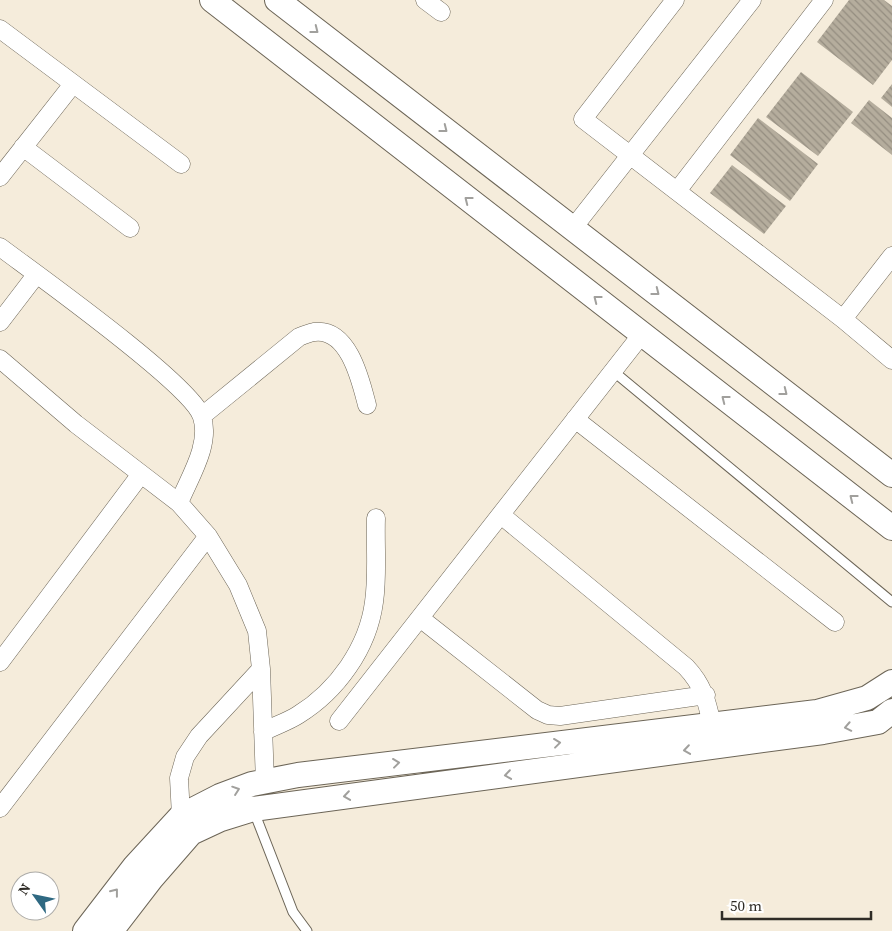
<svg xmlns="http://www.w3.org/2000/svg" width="892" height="931" font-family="'Source Serif 4',serif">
<defs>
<pattern id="building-back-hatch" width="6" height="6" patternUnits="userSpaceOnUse" patternTransform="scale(1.25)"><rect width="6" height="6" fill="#b5ad9d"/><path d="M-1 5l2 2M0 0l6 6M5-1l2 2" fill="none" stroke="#948d80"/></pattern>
</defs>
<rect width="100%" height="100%" fill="#f5ecdb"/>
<!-- building -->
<path fill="url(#building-back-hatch)" d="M 849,0 L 884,0 L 892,6 L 892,60 L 873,85 L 817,42 Z
M 801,72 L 853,112 L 818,156 L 766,117 Z
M 892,84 L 892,107 L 881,98 Z
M 869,100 L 892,118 L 892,155 L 851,123 Z
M 758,118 L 818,164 L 790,201 L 730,155 Z
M 732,165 L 786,206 L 764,234 L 710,193 Z"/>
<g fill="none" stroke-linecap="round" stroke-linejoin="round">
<!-- lane casing -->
<g stroke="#6c6557" stroke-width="11">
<path id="lane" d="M 613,371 L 892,602
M 253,809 L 293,912 L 307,931"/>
</g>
<!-- street casing -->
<g stroke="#6c6557" stroke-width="19">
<path id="street" d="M 425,0 L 441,12
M 675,0 L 583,119 L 843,319 L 892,360
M 0,29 L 181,164
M 23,147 L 130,228
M 0,177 L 73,84
M 677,191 L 824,0
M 573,228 L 752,0
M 0,247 C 36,274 192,385 202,417 C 211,445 189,478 179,503
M 843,319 L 892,256
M 0,322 L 36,275
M 0,359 L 76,424 L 179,503 L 208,536 L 238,585 L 257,631 L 261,669 L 265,783
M 202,416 L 299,337 C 304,335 309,333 314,332 C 349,327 361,382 367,405
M 575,419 L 835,622
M 501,515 L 686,667 C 703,685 707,701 712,725
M 420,618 L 537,710 L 548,715 L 560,716 L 706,695
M 0,662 L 141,474
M 339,721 L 642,334
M 263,732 C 274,726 287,722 298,715 C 337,691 368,648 374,602 C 378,575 375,545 376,518
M 0,808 L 208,536
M 186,825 L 181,816 L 179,778 L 185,757 L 199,736 L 261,669"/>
</g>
<!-- secondary casing -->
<g stroke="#6c6557" stroke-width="26">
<path id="secondary" d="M 212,0 L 892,528
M 277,0 L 892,475
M 85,931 L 135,866 L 181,816 L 220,796 L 252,784 L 298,775 L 817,712 L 867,698 L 892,682
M 111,931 L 151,879 L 191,833 L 221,819 L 253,809 L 823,732 L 878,722 L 892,711"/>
</g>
<!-- lane -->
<use href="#lane" stroke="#fff" stroke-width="9"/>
<!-- street -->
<use href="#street" stroke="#fff" stroke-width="18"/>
<!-- secondary -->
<use href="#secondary" stroke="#fff" stroke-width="24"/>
</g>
<!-- one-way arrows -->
<defs><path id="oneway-chevron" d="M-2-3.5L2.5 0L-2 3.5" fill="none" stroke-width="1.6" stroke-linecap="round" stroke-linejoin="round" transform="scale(1.25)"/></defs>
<g stroke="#a1a09d">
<use href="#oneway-chevron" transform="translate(315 30) rotate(38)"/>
<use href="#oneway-chevron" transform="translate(444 129) rotate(38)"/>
<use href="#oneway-chevron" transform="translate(468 200) rotate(-142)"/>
<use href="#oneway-chevron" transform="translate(656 292) rotate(38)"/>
<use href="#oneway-chevron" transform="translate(597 299) rotate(-142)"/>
<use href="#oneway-chevron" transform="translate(784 392) rotate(38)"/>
<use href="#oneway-chevron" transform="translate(725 399) rotate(-142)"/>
<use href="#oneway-chevron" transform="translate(853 498) rotate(-142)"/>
<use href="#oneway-chevron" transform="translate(848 727) rotate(169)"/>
<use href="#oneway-chevron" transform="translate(557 743) rotate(-7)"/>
<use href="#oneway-chevron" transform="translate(687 750) rotate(172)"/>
<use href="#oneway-chevron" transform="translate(396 763) rotate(-7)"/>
<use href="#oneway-chevron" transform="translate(508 775) rotate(172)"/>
<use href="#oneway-chevron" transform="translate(236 790) rotate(-19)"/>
<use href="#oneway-chevron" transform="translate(347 796) rotate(172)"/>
<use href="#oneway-chevron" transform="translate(115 892) rotate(-52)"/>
</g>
<!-- north arrow -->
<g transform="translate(35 896) rotate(303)"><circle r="24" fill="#ffffff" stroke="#acaba8"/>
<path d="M0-4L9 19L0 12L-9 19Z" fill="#2f6982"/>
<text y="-8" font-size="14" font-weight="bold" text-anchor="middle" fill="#2f2c26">N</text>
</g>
<!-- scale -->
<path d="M722 911v8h149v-8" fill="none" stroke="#2f2c26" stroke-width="2.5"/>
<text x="730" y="911" font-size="15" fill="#2f2c26" stroke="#ffffff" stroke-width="4" paint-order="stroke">50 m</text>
</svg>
